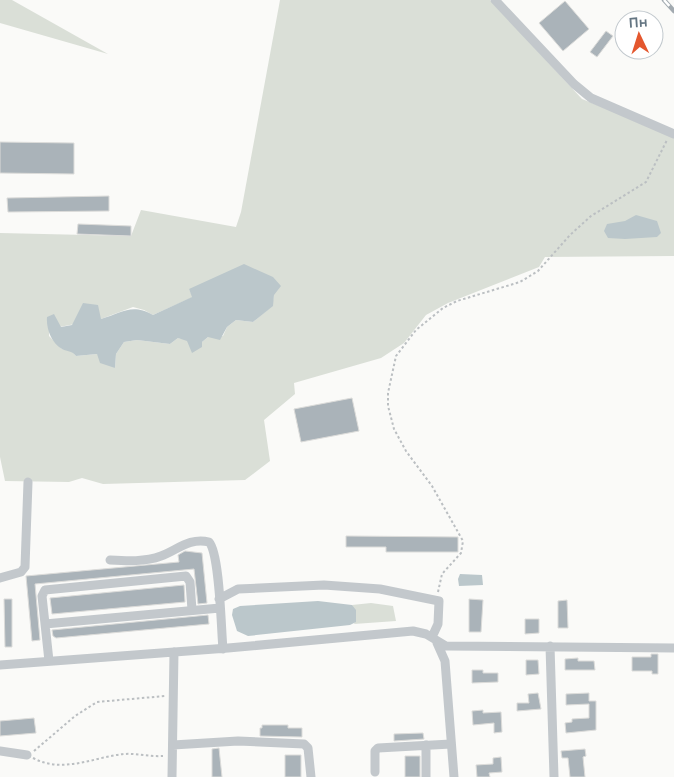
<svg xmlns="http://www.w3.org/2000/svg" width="674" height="777" font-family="Overpass,sans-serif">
<rect width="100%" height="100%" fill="#fafaf8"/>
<!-- green -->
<path fill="#dadfd7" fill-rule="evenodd" d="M 0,0 L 12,0 L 108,54 L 0,23 Z
M 280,0 L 490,0 L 582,99 L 674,136 L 674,256 L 545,257 L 539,267 L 448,303 L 426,315 L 404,343 L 381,358 L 294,383 L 295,394 L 264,420 L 270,461 L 245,480 L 103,484 L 82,478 L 69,482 L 5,481 L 0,457 L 0,233 L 131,236 L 141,210 L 236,227 L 241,212 ZM 189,289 L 274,295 L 272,306 L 253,322 L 236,320 L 227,327 L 223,336 L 208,337 L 202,342 L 178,338 L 170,344 L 137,340 L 124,342 L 116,354 L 115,368 L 97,354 L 76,356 L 71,350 L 62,349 L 49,336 L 49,329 L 101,319 L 133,307 L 144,310 L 153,315 L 193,297 Z
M 371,603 L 393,606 L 396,621 L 354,624 L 356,620 L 352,605 Z"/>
<!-- water -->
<path fill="#bbc7cb" d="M 636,215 L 657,221 L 661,233 L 657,237 L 625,239 L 608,238 L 604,231 L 607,224 L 625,221 Z
M 244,264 L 273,277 L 281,286 L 274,295 L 273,306 L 253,322 L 236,320 L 227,327 L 220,340 L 208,337 L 202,342 L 202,347 L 192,353 L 187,341 L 178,338 L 170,344 L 137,340 L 124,342 L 116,354 L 115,368 L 100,363 L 97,354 L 76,356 C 71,350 68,352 62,349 C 51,343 46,328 47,317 L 54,314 L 61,327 L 72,325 L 83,303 L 98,305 L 101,319 C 123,313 131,303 153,315 L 192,297 L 189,289 Z
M 460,574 L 482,575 L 483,585 L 459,586 L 458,579 Z
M 318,601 L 352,605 L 356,610 L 356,622 L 350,625 L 248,636 L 237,631 L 232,615 L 233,609 L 240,606 Z"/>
<!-- building -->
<path fill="#aab3b9" stroke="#dcdcda" d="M 565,1 L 589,29 L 563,51 L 539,23 Z
M 606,31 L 613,36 L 597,57 L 590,52 Z
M 0,142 L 74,143 L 74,174 L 0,173 Z
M 109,196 L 109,211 L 8,212 L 7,198 Z
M 78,224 L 131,226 L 131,236 L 77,234 Z
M 352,398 L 359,431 L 301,442 L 294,409 Z
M 346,536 L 458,537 L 458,552 L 386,552 L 386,547 L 346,547 Z
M 185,551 L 202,553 L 207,603 L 198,604 L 194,569 L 35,584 L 40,640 L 32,641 L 26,576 L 179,562 L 178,555 Z
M 184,585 L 185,602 L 52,614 L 50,598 Z
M 4,599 L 12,599 L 12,647 L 5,647 Z
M 469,599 L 483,600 L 481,632 L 469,632 Z
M 567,600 L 568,628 L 558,628 L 558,601 Z
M 208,615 L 209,624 L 56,638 L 53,636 L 52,630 Z
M 525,619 L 539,619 L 539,633 L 525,634 Z
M 651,654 L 658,654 L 658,674 L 652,674 L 652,671 L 632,671 L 632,657 L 651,657 Z
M 578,658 L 578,661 L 594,661 L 595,670 L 565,670 L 565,659 Z
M 526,660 L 538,660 L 539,674 L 526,675 Z
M 472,670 L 483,670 L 483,673 L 498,673 L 498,682 L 472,683 Z
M 538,693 L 541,709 L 517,711 L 517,703 L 529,703 L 528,694 Z
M 589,693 L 589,701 L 596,701 L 596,730 L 566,733 L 565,723 L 572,722 L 572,719 L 589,718 L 589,704 L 566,705 L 566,694 Z
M 483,710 L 483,713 L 501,712 L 502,732 L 494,733 L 494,723 L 473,725 L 472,711 Z
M 34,718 L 36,733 L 0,736 L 0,721 Z
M 262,725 L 288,725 L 288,728 L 302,728 L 302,737 L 260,736 L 260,728 L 262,728 Z
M 423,733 L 424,739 L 394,741 L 394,734 Z
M 219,748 L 222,777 L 212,777 L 212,749 Z
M 585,749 L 586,756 L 583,757 L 585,777 L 570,777 L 568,758 L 562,758 L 561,751 Z
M 285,755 L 301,755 L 301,777 L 285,777 Z
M 405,756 L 420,756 L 420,777 L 405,777 Z
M 501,757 L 502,772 L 489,773 L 490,777 L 477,777 L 476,765 L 493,764 L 493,758 Z"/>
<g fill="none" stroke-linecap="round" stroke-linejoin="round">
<!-- path -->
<path stroke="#bbbfc2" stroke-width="2" stroke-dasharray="2.5 2.5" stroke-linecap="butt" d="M 438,592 L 442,574 L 461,553 L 463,541 L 432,486 L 406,451 L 394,429 L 388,406 L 388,393 L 396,356 L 416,330 L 443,308 L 457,301 L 520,282 L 538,271 L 570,235 L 591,216 L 646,182 L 667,140
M 34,751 L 75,716 L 97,702 L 165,696
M 33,758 C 63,774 94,757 124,754 C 137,753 150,757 163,756"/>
<!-- minor -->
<path stroke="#c3c8cc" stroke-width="9" d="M 495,0 L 574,84 L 591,98 L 674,134
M 110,560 C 127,561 145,562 161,556 C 177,550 190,537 209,542 C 220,554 221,629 223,649
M 0,578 L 21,572 L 25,567 L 28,482
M 219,599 L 238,589 L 324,585 L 380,589 L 439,601 L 438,624 L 432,637
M 45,624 L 220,608
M 437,643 L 445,661 L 454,777
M 550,646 L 554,777
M 49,661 L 42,596 L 45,590 L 186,576 L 190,582 L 192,610
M 0,665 L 228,648 L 413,631 L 426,634 L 446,646 L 674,648
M 173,745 L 238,741 L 304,744 L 308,748 L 311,777
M 426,745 L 426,777
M 0,751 L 27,755
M 375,772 L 375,751 L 378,748 L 451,744
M 172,777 L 174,652"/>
<!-- rail casing -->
<g stroke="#a2aab0" stroke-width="4.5">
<path id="rail" d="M 664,0 L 674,11"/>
</g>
<!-- rail -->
<use href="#rail" stroke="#fff" stroke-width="2.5" stroke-dasharray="8" stroke-linecap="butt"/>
</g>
<!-- north arrow -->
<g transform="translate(639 35) rotate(356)"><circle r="24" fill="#ffffff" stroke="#c1c8cd"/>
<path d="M0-4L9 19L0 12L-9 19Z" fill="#e4572e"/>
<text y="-8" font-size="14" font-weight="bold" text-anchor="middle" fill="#657683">Пн</text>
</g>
</svg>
